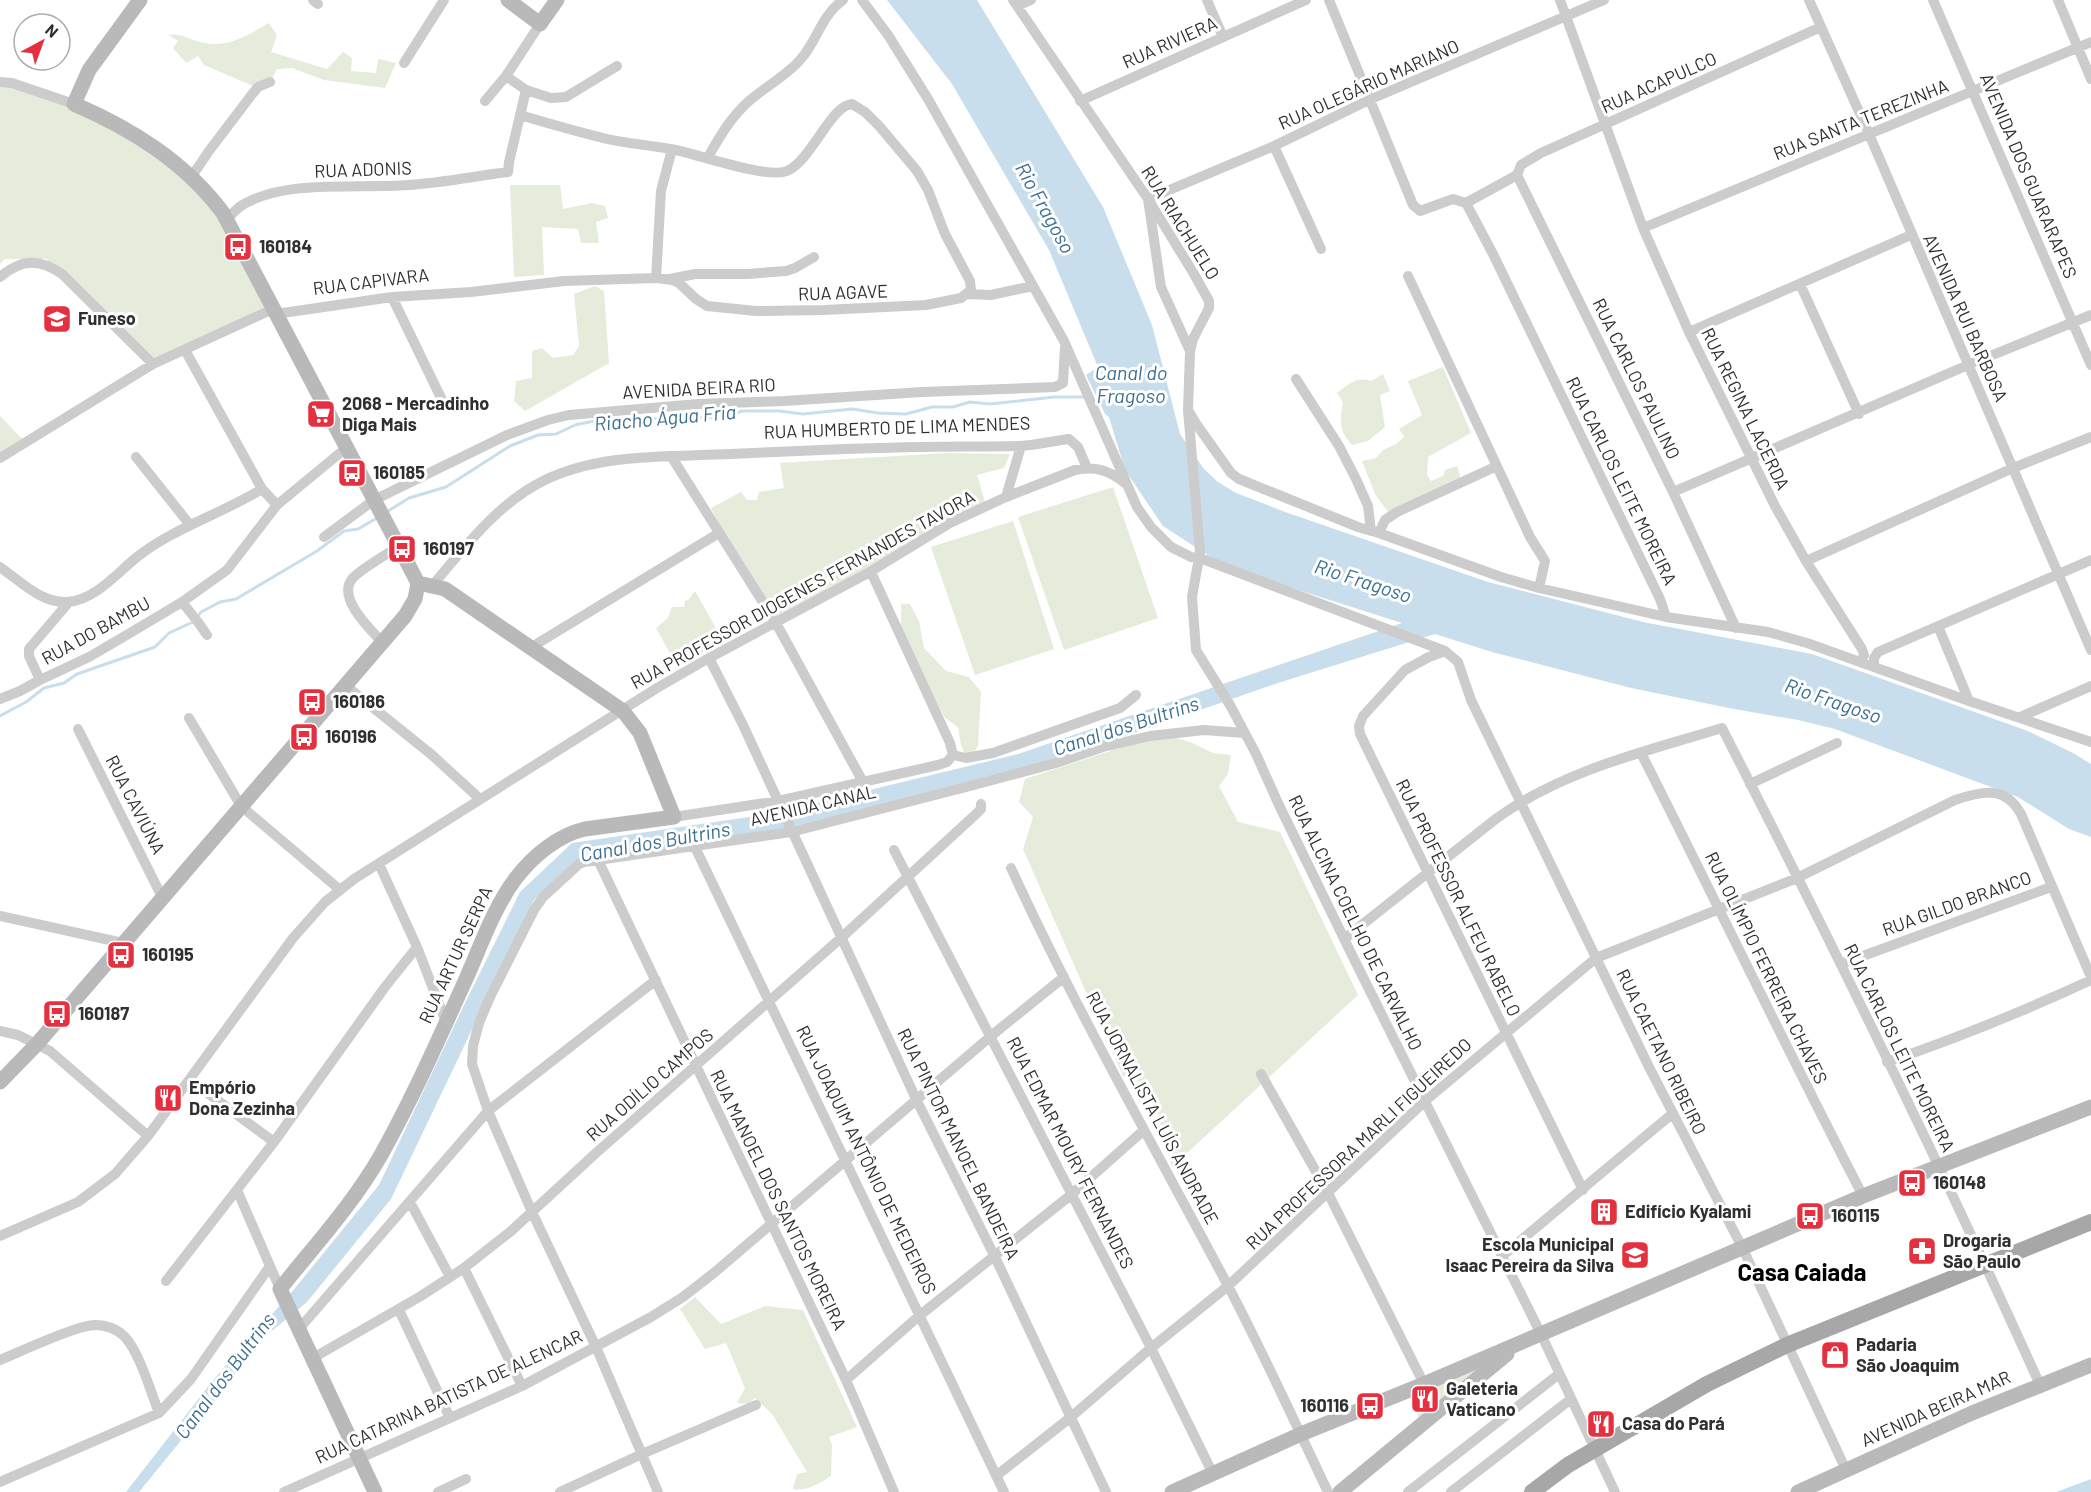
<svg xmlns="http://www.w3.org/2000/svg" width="2091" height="1492" font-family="Barlow,sans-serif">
<rect width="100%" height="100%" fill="#fff"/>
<!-- green -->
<path fill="#e5ecdc" d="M 269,23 L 277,35 L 271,52 L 327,69 L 343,52 L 352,58 L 351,71 L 376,73 L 378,59 L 396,63 L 385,88 L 324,80 L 292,68 L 277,69 L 270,82 L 253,86 L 204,65 L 198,56 L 186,63 L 173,48 L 178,41 L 168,35 C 181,32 192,41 205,43 C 228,48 250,34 269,23 Z
M 0,84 L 80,108 L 135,136 L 205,190 L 269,307 L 158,362 L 46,259 L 5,259 L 0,264 Z
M 510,185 L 560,185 L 563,209 L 592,203 L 605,206 L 608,218 L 596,222 L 599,243 L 581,243 L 578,229 L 542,227 L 544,275 L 514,277 Z
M 595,286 L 604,291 L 609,363 L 525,411 L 514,401 L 516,381 L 532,378 L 532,351 L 542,348 L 553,358 L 573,355 L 579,346 L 574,294 Z
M 1443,367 L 1471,433 L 1428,457 L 1427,475 L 1431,481 L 1443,476 L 1445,470 L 1457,466 L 1462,482 L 1389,513 L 1376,496 L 1362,461 L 1376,458 L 1383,450 L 1396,444 L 1404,437 L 1399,429 L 1422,415 L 1408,381 Z
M 1383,374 L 1390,391 L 1380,395 L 1385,427 L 1368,441 L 1352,445 C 1338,430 1340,421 1343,402 L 1337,393 C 1349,384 1356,376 1371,381 Z
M 0,416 L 24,441 L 0,456 Z
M 947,453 L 1010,454 L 1004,468 L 977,475 L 985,502 L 776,623 L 755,589 L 689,468 L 711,508 L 741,492 L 747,500 L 757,500 L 759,492 L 784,488 L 780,463 Z
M 1113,487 L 1158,618 L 1064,650 L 1018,517 Z
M 1013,521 L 1054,649 L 975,675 L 931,547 Z
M 695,591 L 722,639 L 678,668 L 656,628 L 668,618 L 672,607 L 684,607 L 685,601 L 689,599 Z
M 901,604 L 910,604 L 919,621 L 924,648 L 946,671 L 969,677 L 981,692 L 978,746 L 974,752 L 965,754 L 961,745 L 958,727 L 945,718 L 901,638 Z
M 1162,734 L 1190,742 L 1213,753 L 1231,755 L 1228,774 L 1219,786 L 1238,822 L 1280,832 L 1358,995 L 1172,1167 L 1151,1090 L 1136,1080 L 1123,1076 L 1023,849 L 1033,817 L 1019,802 L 1025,779 Z
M 695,1297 L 721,1324 L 765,1306 L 803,1310 L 857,1427 L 829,1437 L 832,1445 L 831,1476 C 820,1483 806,1492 793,1489 L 797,1474 L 807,1472 L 772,1414 L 755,1398 L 748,1404 L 737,1403 L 745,1388 L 726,1343 L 705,1349 L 680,1309 Z
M 1499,1353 L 1421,1425 L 1409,1391 Z"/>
<!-- water -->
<path fill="#c8deec" d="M 887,0 L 977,0 L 1103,207 L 1152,325 L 1180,434 L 1204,469 L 1218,482 L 1236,493 L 1288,513 L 1488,582 L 1643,622 L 1812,654 L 2028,731 L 2073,753 L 2091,764 L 2091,837 L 2069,829 L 2018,797 L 1835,729 L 1798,720 L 1734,709 L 1631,688 L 1492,652 L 1435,634 L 1278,683 L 1045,764 L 782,829 L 579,859 L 534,900 L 391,1199 L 307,1302 L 267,1335 L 139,1492 L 126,1492 L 214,1379 L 291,1293 L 379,1185 L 466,1001 L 520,892 L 572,843 L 775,813 L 1018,754 L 1402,623 L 1226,567 L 1163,526 L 1125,470 L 1109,417 L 1105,414 L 1086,375 L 1098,367 L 1049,250 L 952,84 Z
M 2091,1479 L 2091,1492 L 2056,1492 Z"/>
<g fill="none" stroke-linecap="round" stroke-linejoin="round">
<!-- stream -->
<path stroke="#c8deec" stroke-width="3" d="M 385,513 L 409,498 L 446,487 L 510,446 L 538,435 L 556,434 L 575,425 L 594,421 L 640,417 L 661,419 L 726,417 L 742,411 L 779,411 L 803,414 L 852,409 L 878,413 L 906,414 L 932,407 L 953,407 L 970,402 L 990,404 L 1054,397 L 1084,397
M 0,716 L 26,702 L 44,688 L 64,683 L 77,674 L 155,647 L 169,633 L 195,621 L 201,612 L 220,602 L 236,599 L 317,551 L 344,531 L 358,529 L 377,518"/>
<!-- street -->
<path stroke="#ccc" stroke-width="10" d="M 313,0 L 318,4
M 862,0 L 888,35 L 928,99 L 1064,341 L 1137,507 L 1151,527 L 1171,547 L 1191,557 L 1200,558 L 1445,651 L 1458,662 L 1471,700 L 1649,1067 L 1743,1249 L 1846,1470
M 1013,0 L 1148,199 L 1194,274 L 1209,301 L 1209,308 L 1193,339 L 1190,352 L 1188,410 L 1197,425 L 1231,473 L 1239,479 L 1358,527 L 1379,533 L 1385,520 L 1397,512 L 1497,466
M 1207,0 L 1223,37
M 1329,0 L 1413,205 L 1420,211 L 1453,199 L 1466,203
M 1560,0 L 1643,228 L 1689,332 L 1775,506 L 1806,561 L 1862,649 L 1864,655 L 1861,662
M 1809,0 L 1869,134 L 2091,650
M 1933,0 L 2091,365
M 2058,0 L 2091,79
M 1017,6 L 1031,0
M 404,63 L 444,0
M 0,82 L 12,83 L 74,104
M 526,90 L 551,98 L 566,97 L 617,66
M 485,101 L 506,76
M 1080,101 L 1306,0
M 1274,146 L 1321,249
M 708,157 C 720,136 731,117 749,101 C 765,87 786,76 800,60 C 818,40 820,17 843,0
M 1517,175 L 1521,165 L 1541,153 L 1821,27
M 192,176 L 209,151 L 253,93 L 258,87 L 270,82
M 227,219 C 232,214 238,207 244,204 C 288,179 359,189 408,185 C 442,183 475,176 508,172 L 509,162 L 526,90 L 506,76 L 540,24
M 1643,228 L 2091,42
M 1408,276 L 1530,537 L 1545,561 L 1539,588
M 0,277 C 21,259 39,258 62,274 L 153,364
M 656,278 L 661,191 L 672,149
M 670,279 L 695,274 L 747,274 L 786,271 L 795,268 L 814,257
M 1800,284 L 1859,414
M 968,294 L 991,295 L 1033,286
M 392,297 L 444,404
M 276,314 L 392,297 L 471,292 L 564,281 L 656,278 L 672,280 L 679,283 L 696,299 L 707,306 L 756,311 L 824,310 L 926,305 L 961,298 L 971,290 L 970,281 L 945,234 L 928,190 L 917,171 L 880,127 L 865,112 L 852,104 C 831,105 811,161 787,171 C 767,179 700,155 676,150 C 652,145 627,144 603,138 C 575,131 547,123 520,115
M 1689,332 L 1911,235
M 185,350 L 262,489
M 1190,351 L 1161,287 L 1148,199 L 1274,146 L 1371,99 L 1604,0
M 1296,379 L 1339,446 L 1356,479 L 1368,506 L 1371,531
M 1188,410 L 1200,552 L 1192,597 L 1196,650 L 1230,705 L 1256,754 L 1278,803 L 1352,955 L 1541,1334 L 1615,1492
M 671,456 L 776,623 L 863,782
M 136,457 L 190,525
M 0,458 L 153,364 L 273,309
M 1673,492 L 1968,365 L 2091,315
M 1006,497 L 1021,446
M 1379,533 L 1501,577 L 1539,588 L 1666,617 L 1768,632 L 1807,643 L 1969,701 L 2091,742
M 324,537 L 374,500 L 507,435 L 548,420 L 569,415 L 698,404 L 784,401 L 922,392 L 1055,387 L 1063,383 L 1065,347
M 1806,561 L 2013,468 L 2091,437
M 0,567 C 20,581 42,604 68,602 C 96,599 116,574 137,557 C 174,528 221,514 262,489 L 277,505
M 871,572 L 950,743 L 953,755
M 432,586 C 464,548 497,504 543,481 C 599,453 668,457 730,454 C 793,451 857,448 920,447 C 953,446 987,447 1020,446 C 1036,445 1053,441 1069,439 L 1078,447 L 1087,468
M 69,602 L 29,649 L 29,656 L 40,680 L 89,657 L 125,636 L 182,602 L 227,570 L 277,505 L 346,448
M 182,602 L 198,622 L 207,635
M 1666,617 L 1660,599 L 1493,254 L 1466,203 L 1517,175 L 1673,492 L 1736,628
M 1938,626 L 1969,701
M 382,642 C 370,629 337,598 352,579 C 359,570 387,554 398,547
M 530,648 L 719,533
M 1445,651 L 1429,657 L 1405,670 L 1363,716 L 1359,726 L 1360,734 L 1583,1190
M 709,658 L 743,725 L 917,1101 L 995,1257 L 1106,1492
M 1874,667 L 1874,658 L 1878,652 L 2091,560
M 345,685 L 432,755 L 480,799
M 0,699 L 20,691 L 40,680
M 2020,717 L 2091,686
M 189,718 L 241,806 L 339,889
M 78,729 L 162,897
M 1641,753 C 1716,901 1787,1050 1863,1196
M 953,755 L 966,758 L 993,753 L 1120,708 L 1136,695
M 1750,784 L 1837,743
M 674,817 L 778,801 L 938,765 L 947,762 L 953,755
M 694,845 L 1004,1492
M 894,850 L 1151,1348 L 1213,1474
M 598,860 L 846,1380 L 894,1492
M 379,864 L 417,947 L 446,1022
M 1011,868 C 1076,1010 1154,1146 1227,1284 C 1263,1352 1295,1423 1328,1492
M 0,916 L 123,943
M 1344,939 L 1497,818 C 1564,770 1644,752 1722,728 C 1833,945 1940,1163 2040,1385
M 1841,964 L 2051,887
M 0,1031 L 18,1035 L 50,1051 L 148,1136
M 1887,1062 C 1958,1038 2024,1011 2091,980
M 1261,1074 L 1328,1193 L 1424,1384
M 190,1080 L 274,1142
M 237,1190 L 280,1289
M 410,1202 L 450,1277
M 0,1236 L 78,1202 L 115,1174 L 148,1136 L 293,938 L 325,902 L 354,879 L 657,688 L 709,658 L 868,573 L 950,523 L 1006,497 L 1075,470 C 1095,466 1109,470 1125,483
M 1502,1256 L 1672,1114
M 464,1268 L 522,1386
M 166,1281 L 274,1142 L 385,987 L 417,947
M 399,1310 L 450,1418
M 299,1329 L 488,1111 L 656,980
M 313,1358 L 421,1296 L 464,1268 L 510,1232 L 596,1153 L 841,938 L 975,815 L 981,809 L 981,804
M 0,1360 C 22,1351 74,1326 95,1325 C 106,1325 117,1329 125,1337 C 139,1352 151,1392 159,1413
M 846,1380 L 919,1316 L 1072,1194 L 1144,1130
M 996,1476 L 1071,1417 L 1151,1348 L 1228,1286 L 1425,1101 L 1596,958 L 1797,878 L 1955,800 C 1982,791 2005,785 2021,814 L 2091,977
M 0,1482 L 159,1413 L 191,1379 L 270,1266
M 284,1492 L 522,1386 L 651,1317 L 683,1297 L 715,1272 L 991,1036 L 1064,977
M 438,1492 L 466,1479
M 560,1492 L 642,1454 L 756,1405
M 658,1492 L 596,1347 L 532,1212 L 488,1111 L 472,1064 L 473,1046 L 479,1023 L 490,997 L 534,910 L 543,897 L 579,864 L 584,862 L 791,832 L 974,785 L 1056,763 L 1103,747 L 1150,736 L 1204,730 L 1244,733
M 1408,1492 L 1559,1374
M 1451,1492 L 1571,1399"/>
<!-- secondary -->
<path stroke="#b9b9b9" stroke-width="15" d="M 140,0 L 89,70 L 74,104 C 132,129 185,162 223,213 L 418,583
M 508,0 L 540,24 L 557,0
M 0,1082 L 37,1044 L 405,616 L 415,599 L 418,583
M 375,1492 L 280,1289 C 315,1245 353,1204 381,1155 C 413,1098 439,1038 466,979 C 481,945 494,907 516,878 C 533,856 558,835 585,829 L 674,817 L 640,733 L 623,711 L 445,589 L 418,583
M 1172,1492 L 1301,1434 L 1424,1384 L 1863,1196 L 2091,1107
M 1340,1492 L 1507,1354
M 1798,1492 L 1972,1413 L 2091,1365"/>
<!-- primary -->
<path stroke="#a7a7a7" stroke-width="16" d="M 1532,1492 L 1568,1465 L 1707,1384 L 1787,1345 L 2091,1222"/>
</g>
<!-- icons -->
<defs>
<g id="bus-square" transform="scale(1.5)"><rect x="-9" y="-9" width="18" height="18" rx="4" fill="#e5313f" stroke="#fff"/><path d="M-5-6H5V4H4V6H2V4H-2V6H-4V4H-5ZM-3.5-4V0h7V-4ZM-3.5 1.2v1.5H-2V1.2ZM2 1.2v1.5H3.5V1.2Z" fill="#fff"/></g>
<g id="university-square" transform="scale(1.5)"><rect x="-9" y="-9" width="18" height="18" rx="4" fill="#e5313f" stroke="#fff"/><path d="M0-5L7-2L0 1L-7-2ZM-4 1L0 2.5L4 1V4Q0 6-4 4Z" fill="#fff"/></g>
<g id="supermarket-square" transform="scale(1.5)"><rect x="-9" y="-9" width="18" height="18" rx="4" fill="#e5313f" stroke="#fff"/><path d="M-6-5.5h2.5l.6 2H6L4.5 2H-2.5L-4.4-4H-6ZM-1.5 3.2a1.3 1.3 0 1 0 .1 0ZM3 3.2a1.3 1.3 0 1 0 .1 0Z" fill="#fff"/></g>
<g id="restaurant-square" transform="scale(1.5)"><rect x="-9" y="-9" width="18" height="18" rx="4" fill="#e5313f" stroke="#fff"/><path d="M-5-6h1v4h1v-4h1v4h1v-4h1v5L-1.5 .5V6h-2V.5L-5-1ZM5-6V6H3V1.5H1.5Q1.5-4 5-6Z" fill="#fff"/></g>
<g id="building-square" transform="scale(1.5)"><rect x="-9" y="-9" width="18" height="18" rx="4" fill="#e5313f" stroke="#fff"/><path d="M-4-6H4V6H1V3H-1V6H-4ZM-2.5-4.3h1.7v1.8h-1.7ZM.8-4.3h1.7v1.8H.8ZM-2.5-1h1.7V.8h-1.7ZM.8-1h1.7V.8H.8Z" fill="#fff"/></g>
<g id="pharmacy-square" transform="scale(1.5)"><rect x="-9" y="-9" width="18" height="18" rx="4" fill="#e5313f" stroke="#fff"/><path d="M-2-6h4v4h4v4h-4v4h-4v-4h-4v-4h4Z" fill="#fff"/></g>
<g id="school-square" transform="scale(1.5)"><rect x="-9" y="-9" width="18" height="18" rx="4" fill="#e5313f" stroke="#fff"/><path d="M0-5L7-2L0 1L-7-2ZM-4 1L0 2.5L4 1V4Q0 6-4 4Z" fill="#fff"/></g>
<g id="shop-square" transform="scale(1.5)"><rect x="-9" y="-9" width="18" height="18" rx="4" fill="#e5313f" stroke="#fff"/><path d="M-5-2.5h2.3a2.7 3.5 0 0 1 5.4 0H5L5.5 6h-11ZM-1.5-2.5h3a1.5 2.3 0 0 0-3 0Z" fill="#fff"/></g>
</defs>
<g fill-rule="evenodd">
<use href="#bus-square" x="238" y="247"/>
<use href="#university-square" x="57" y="319"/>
<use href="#supermarket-square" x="321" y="414"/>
<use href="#bus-square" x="352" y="473"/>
<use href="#bus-square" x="402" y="549"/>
<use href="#bus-square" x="312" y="702"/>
<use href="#bus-square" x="304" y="737"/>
<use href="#bus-square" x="121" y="955"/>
<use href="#bus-square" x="57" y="1014"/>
<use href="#restaurant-square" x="168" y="1098"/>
<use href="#bus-square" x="1912" y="1183"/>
<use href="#building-square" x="1604" y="1212"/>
<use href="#bus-square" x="1810" y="1216"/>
<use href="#pharmacy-square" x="1922" y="1251"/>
<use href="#school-square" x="1635" y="1255"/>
<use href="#shop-square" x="1835" y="1355"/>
<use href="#restaurant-square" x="1425" y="1399"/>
<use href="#bus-square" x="1370" y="1406"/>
<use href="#restaurant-square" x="1601" y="1424"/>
</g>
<g text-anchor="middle" stroke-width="6" stroke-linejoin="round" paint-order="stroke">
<!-- street labels -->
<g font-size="18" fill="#2f2f2f" stroke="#fff">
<text transform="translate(1170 43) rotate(-24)" y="6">RUA RIVIERA</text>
<text transform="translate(1659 83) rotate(-24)" y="6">RUA ACAPULCO</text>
<text transform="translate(1369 85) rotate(-24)" y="6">RUA OLEGÁRIO MARIANO</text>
<text transform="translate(1861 120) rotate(-22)" y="6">RUA SANTA TEREZINHA</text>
<text transform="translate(363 170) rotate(-2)" y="6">RUA ADONIS</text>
<text transform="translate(2028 176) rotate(67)" y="6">AVENIDA DOS GUARARAPES</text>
<text transform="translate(1180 223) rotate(58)" y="6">RUA RIACHUELO</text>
<text transform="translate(371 282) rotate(-7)" y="6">RUA CAPIVARA</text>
<text transform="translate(843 293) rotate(-2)" y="6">RUA AGAVE</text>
<text transform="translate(1965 318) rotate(66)" y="6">AVENIDA RUI BARBOSA</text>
<text transform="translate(1636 379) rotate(64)" y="6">RUA CARLOS PAULINO</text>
<text transform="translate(699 389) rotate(-3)" y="6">AVENIDA BEIRA RIO</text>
<text transform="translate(1745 409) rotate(64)" y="6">RUA REGINA LACERDA</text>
<text transform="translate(897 428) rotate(-2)" y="6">RUA HUMBERTO DE LIMA MENDES</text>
<text transform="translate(1621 481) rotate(64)" y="6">RUA CARLOS LEITE MOREIRA</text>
<text transform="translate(803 590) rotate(-29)" y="6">RUA PROFESSOR DIOGENES FERNANDES TAVORA</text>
<text transform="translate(96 631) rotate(-29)" y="6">RUA DO BAMBU</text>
<text transform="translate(135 805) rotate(63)" y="6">RUA CAVIÚNA</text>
<text transform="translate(813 806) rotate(-13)" y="6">AVENIDA CANAL</text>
<text transform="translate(1458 898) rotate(64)" y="6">RUA PROFESSOR ALFEU RABELO</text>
<text transform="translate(1957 904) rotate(-20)" y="6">RUA GILDO BRANCO</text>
<text transform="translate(1355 923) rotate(64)" y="6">RUA ALCINA COELHO DE CARVALHO</text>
<text transform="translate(456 955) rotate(-65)" y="6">RUA ARTUR SERPA</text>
<text transform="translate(1766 968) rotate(64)" y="6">RUA OLÍMPIO FERREIRA CHAVES</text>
<text transform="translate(1899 1048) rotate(64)" y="6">RUA CARLOS LEITE MOREIRA</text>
<text transform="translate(1661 1052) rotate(64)" y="6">RUA CAETANO RIBEIRO</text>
<text transform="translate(650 1085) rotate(-41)" y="6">RUA ODÍLIO CAMPOS</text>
<text transform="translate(1152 1108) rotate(62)" y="6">RUA JORNALISTA LUÍS ANDRADE</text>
<text transform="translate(958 1144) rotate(64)" y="6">RUA PINTOR MANOEL BANDEIRA</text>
<text transform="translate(1359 1144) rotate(-43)" y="6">RUA PROFESSORA MARLI FIGUEIREDO</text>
<text transform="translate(1070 1153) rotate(63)" y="6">RUA EDMAR MOURY FERNANDES</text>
<text transform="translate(866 1160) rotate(64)" y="6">RUA JOAQUIM ANTÔNIO DE MEDEIROS</text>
<text transform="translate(778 1200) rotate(64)" y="6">RUA MANOEL DOS SANTOS MOREIRA</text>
<text transform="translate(449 1397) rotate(-25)" y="6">RUA CATARINA BATISTA DE ALENCAR</text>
<text transform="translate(1936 1409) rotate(-24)" y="6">AVENIDA BEIRA MAR</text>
</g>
<!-- poi labels -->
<g font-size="18" font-weight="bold" fill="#2f2f2f" stroke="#fff" text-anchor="start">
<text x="259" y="253">160184</text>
<text x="78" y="325">Funeso</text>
<text x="342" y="410">2068 - Mercadinho<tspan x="342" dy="21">Diga Mais</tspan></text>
<text x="373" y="479">160185</text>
<text x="423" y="555">160197</text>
<text x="333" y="708">160186</text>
<text x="325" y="743">160196</text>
<text x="142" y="961">160195</text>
<text x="78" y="1020">160187</text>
<text x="189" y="1094">Empório<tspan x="189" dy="21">Dona Zezinha</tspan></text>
<text x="1933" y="1189">160148</text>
<text x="1625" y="1218">Edifício Kyalami</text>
<text x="1831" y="1222">160115</text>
<text x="1943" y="1247">Drogaria<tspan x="1943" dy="21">São Paulo</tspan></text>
<text x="1614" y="1251" text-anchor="end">Escola Municipal<tspan x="1614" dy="21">Isaac Pereira da Silva</tspan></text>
<text x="1856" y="1351">Padaria<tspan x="1856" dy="21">São Joaquim</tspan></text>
<text x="1446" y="1395">Galeteria<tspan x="1446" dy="21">Vaticano</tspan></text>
<text x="1349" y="1412" text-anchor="end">160116</text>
<text x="1622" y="1430">Casa do Pará</text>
</g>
<!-- water labels -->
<g font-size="20" font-style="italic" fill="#3c7091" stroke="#fff">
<text transform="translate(1045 208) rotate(61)" y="7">Rio Fragoso</text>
<text x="1131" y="380">Canal do<tspan x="1131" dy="23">Fragoso</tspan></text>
<text transform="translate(665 418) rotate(-5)" y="7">Riacho Água Fria</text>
<text transform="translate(1363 581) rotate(18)" y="7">Rio Fragoso</text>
<text transform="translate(1833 701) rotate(19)" y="7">Rio Fragoso</text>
<text transform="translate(1126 726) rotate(-18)" y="7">Canal dos Bultrins</text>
<text transform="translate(655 842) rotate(-10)" y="7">Canal dos Bultrins</text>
<text transform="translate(225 1376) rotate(-53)" y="7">Canal dos Bultrins</text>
</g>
<!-- district labels -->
<g font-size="24" font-weight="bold" fill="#000" stroke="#fff">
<text x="1802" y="1281">Casa Caiada</text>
</g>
</g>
<!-- north arrow -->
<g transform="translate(42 42) rotate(41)"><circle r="28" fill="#ffffff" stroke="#acacac" stroke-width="1.5"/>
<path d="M0-4.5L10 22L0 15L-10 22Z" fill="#e5313f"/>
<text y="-9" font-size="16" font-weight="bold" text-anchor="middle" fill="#2f2f2f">N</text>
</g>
</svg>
